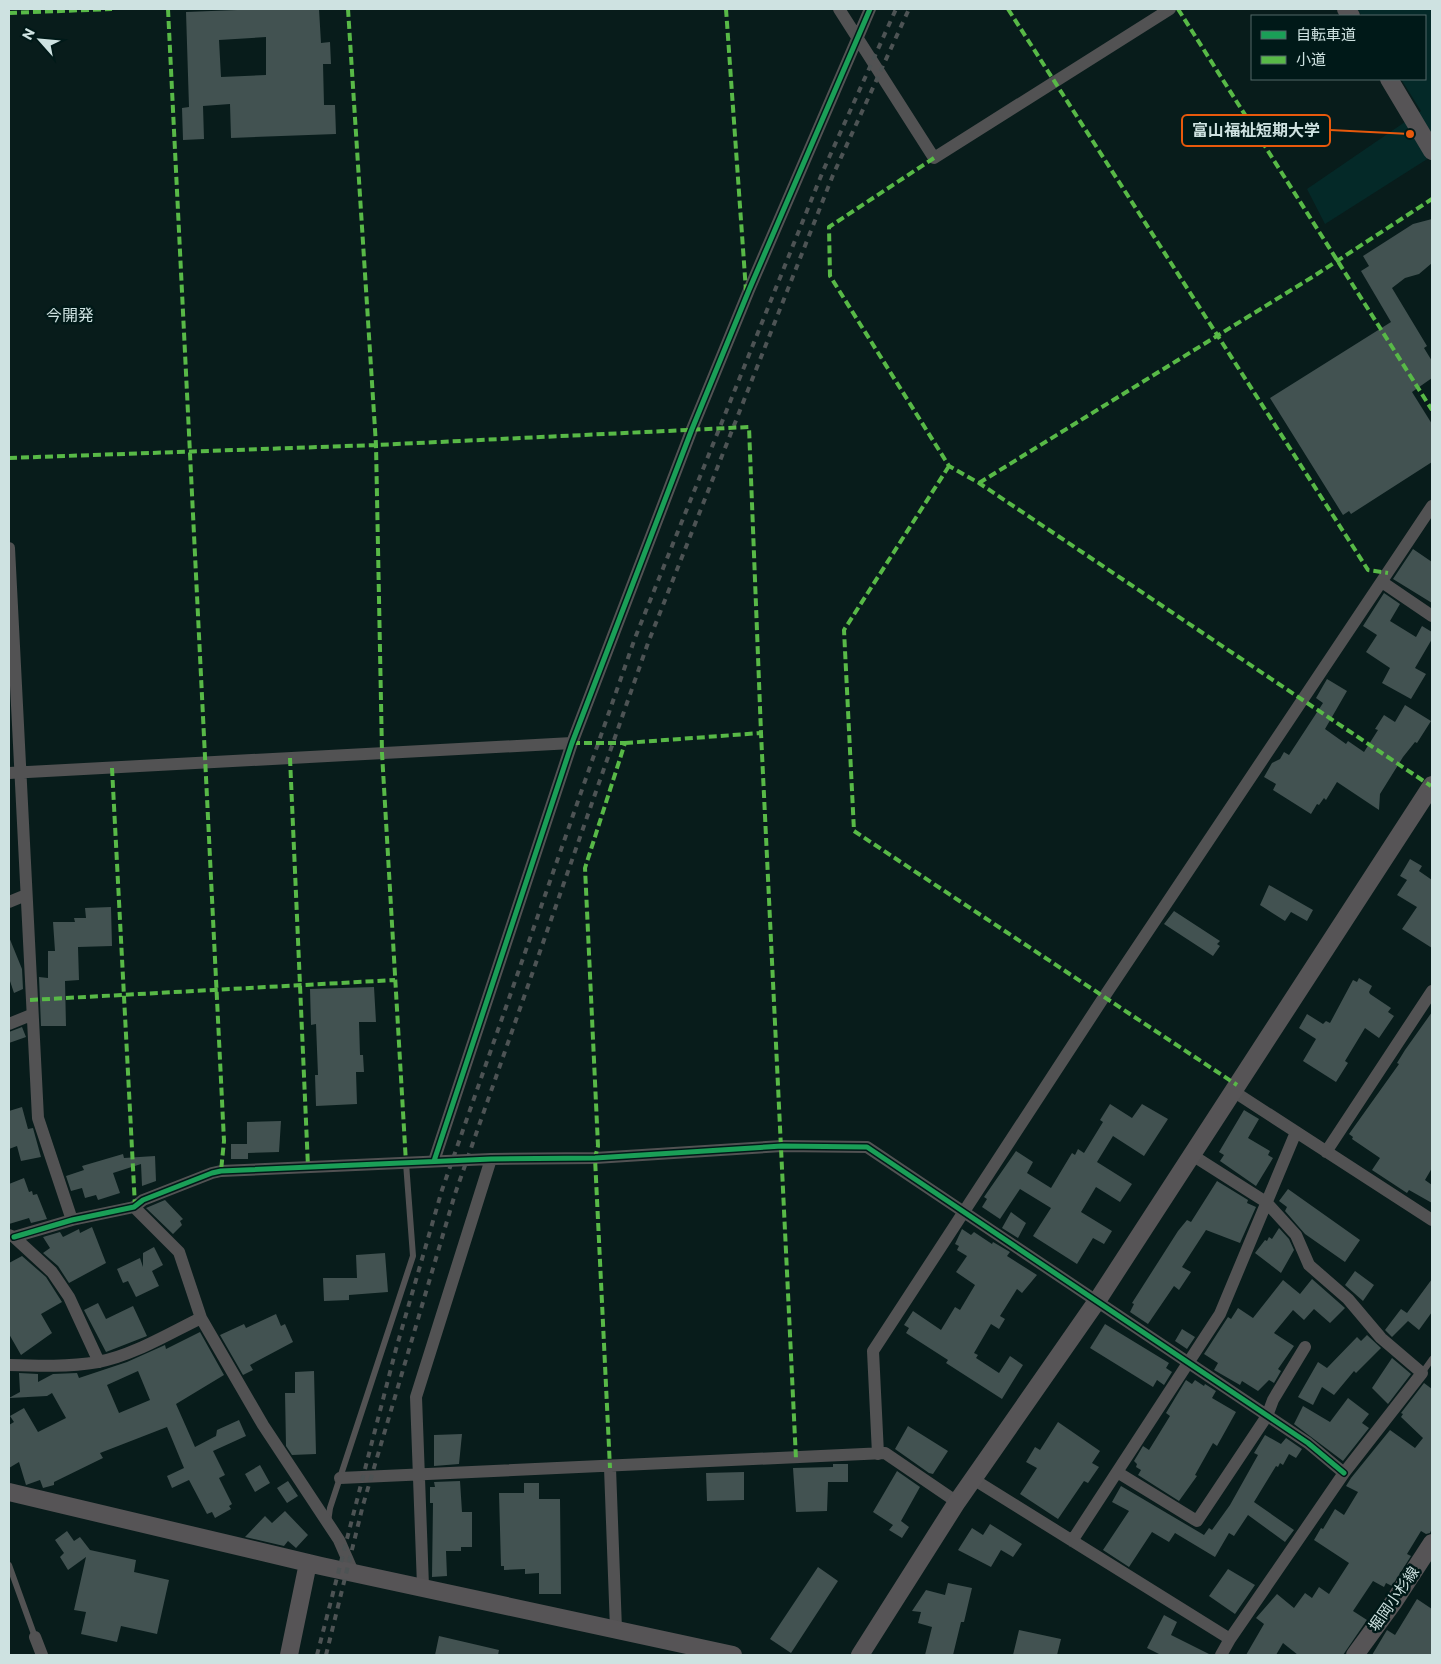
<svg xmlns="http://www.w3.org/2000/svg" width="1441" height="1664" font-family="Commissioner,'Noto Sans JP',sans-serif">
<rect width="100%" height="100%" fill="#081c1b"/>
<!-- built -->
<path fill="#042928" d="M 1357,9 L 1432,9 L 1432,156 L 1325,224 L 1307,189 L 1421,111 L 1401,79 L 1425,79 L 1425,16 L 1362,16 Z"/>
<!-- building -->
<path fill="#425251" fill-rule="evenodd" d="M 264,9 L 319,9 L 321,43 L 330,42 L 331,64 L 323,64 L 324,105 L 335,105 L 336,134 L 231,138 L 230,104 L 203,106 L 204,139 L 183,140 L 182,108 L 189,107 L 186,12 ZM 266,37 L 266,75 L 221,77 L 219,40 Z
M 1432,219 L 1432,263 L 1419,274 L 1405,278 L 1392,288 L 1427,346 L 1424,348 L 1432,361 L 1432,378 L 1412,392 L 1432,424 L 1432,462 L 1351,514 L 1349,511 L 1343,515 L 1270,398 L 1391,322 L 1361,271 L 1369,266 L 1363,256 L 1413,224 Z
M 1413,549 L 1432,562 L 1432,603 L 1393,579 Z
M 1384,593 L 1400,604 L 1390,621 L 1416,637 L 1422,626 L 1432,632 L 1432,639 L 1415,668 L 1426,674 L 1411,699 L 1382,683 L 1390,668 L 1366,652 L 1377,635 L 1363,626 Z
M 1327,679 L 1347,691 L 1325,729 L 1346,744 L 1348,741 L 1364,752 L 1378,730 L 1375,729 L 1384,715 L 1395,722 L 1405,705 L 1431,721 L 1417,743 L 1415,742 L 1403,757 L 1380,794 L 1379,810 L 1337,782 L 1326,800 L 1324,798 L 1319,805 L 1317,804 L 1311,814 L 1273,790 L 1276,784 L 1264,777 L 1272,763 L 1280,759 L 1284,752 L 1289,755 L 1323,703 L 1316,698 Z
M 1410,859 L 1422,866 L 1419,871 L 1432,880 L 1432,948 L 1402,929 L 1417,907 L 1397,895 L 1407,880 L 1400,876 Z
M 1269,885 L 1313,910 L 1307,921 L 1291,912 L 1285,921 L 1260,905 Z
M 111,907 L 112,946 L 78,947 L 79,980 L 65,981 L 66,1026 L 41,1026 L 39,977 L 48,978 L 48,951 L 55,951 L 53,922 L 75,922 L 74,918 L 86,918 L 85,908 Z
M 1174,911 L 1220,941 L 1217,944 L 1220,946 L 1213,956 L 1164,924 Z
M 9,937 L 22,969 L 23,989 L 14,993 L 9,978 Z
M 1359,978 L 1372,986 L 1369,992 L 1370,994 L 1391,1008 L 1388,1012 L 1394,1016 L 1379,1038 L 1365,1028 L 1345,1061 L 1348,1063 L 1336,1082 L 1303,1061 L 1316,1039 L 1299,1028 L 1307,1014 L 1323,1024 L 1326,1021 L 1330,1023 L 1353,980 L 1357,982 Z
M 374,987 L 376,1022 L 359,1022 L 360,1055 L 363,1055 L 364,1072 L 356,1072 L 357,1104 L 316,1106 L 315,1075 L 318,1075 L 316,1024 L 311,1025 L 310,989 Z
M 1432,1012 L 1432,1168 L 1425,1180 L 1432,1185 L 1432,1203 L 1409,1190 L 1407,1193 L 1372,1170 L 1380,1158 L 1352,1139 L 1353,1137 L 1349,1134 L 1399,1064 L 1397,1063 L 1405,1050 Z
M 22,1027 L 26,1037 L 9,1043 L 9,1032 Z
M 1110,1104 L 1132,1118 L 1142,1104 L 1168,1119 L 1144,1156 L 1113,1136 L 1097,1162 L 1132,1184 L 1120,1202 L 1096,1187 L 1081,1212 L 1112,1231 L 1104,1244 L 1093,1238 L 1077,1264 L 1033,1236 L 1051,1208 L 1020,1189 L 1000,1219 L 982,1207 L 987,1199 L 984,1197 L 1016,1151 L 1033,1162 L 1027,1173 L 1051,1188 L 1072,1153 L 1075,1155 L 1078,1149 L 1084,1153 L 1103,1122 L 1100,1120 Z
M 22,1107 L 28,1129 L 33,1128 L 41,1157 L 21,1161 L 17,1146 L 9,1149 L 9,1111 Z
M 1244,1110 L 1259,1119 L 1248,1138 L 1270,1151 L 1268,1155 L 1273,1158 L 1256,1186 L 1220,1161 L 1224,1155 L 1219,1152 Z
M 281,1121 L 279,1152 L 248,1153 L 248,1159 L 231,1159 L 231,1144 L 247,1144 L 247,1122 Z
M 123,1154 L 124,1158 L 155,1156 L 156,1181 L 142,1186 L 141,1164 L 113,1173 L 120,1193 L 98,1200 L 96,1195 L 85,1198 L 82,1188 L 71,1191 L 66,1176 L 84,1170 L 82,1166 Z
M 24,1178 L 29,1192 L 32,1191 L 33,1195 L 37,1194 L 47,1219 L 31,1223 L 29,1218 L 9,1224 L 9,1184 Z
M 1217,1181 L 1248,1200 L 1247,1203 L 1256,1207 L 1240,1243 L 1206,1230 L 1182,1267 L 1191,1272 L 1179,1290 L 1174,1286 L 1148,1324 L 1130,1312 L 1134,1304 L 1132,1303 L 1178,1231 L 1187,1220 L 1191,1222 Z
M 1288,1189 L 1360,1240 L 1345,1262 L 1305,1234 L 1285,1211 L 1287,1207 L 1279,1201 Z
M 165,1200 L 183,1219 L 180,1221 L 182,1225 L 173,1234 L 146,1208 Z
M 1011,1212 L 1026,1223 L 1018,1238 L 1002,1228 Z
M 92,1227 L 106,1263 L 69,1283 L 58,1266 L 43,1253 L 50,1248 L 43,1237 L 60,1232 L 63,1237 L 79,1229 L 80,1233 Z
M 1279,1228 L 1289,1239 L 1294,1250 L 1281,1273 L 1255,1253 L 1265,1240 L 1267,1241 L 1269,1237 L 1272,1239 Z
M 962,1229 L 971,1235 L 974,1232 L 992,1244 L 993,1242 L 1010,1252 L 1007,1256 L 1037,1275 L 1022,1293 L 1017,1289 L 1000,1316 L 1005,1319 L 999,1329 L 991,1324 L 974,1353 L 978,1355 L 976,1358 L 999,1373 L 1010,1356 L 1023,1365 L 1002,1399 L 946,1363 L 948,1360 L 906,1333 L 909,1328 L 904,1325 L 913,1311 L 941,1330 L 955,1307 L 960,1310 L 975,1285 L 956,1272 L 967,1256 L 957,1250 L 959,1246 L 955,1244 Z
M 154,1247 L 163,1265 L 152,1271 L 159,1286 L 136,1297 L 128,1281 L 123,1283 L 117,1269 L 140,1258 L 143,1267 L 143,1253 Z
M 385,1253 L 388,1292 L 349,1295 L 349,1300 L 324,1301 L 323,1278 L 357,1278 L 356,1255 Z
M 22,1256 L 46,1277 L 62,1302 L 41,1314 L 52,1333 L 21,1355 L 9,1334 L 9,1263 Z
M 1355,1271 L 1374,1285 L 1363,1301 L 1345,1285 Z
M 1312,1279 L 1345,1308 L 1330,1323 L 1314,1309 L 1304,1320 L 1293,1310 L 1274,1333 L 1294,1346 L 1278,1369 L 1281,1371 L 1274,1383 L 1269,1380 L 1258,1391 L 1242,1381 L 1240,1385 L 1214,1370 L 1218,1363 L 1204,1354 L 1228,1317 L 1231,1319 L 1238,1308 L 1253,1318 L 1283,1280 L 1300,1294 Z
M 1432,1279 L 1432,1312 L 1419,1330 L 1408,1321 L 1392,1337 L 1385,1330 L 1401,1309 L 1407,1313 Z
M 98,1303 L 106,1319 L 133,1306 L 147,1336 L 106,1352 L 84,1310 Z
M 276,1314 L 281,1326 L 285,1324 L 293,1342 L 250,1365 L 253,1370 L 243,1375 L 220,1335 L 244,1324 L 246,1328 Z
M 1105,1324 L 1169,1363 L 1166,1368 L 1172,1372 L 1164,1385 L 1157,1380 L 1153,1387 L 1090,1348 Z
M 1182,1329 L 1195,1337 L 1187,1349 L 1175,1341 Z
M 200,1332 L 224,1375 L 176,1404 L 195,1447 L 216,1436 L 217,1430 L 239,1420 L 246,1436 L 213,1451 L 225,1475 L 219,1478 L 232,1504 L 229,1506 L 231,1509 L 215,1518 L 212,1512 L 207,1514 L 189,1480 L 172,1488 L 167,1476 L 184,1468 L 167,1427 L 100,1453 L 103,1458 L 54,1482 L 54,1485 L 43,1488 L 40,1480 L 26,1485 L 19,1462 L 9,1468 L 9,1425 L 14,1422 L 10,1416 L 24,1408 L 38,1432 L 66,1418 L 52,1393 L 47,1396 L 9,1398 L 20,1392 L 19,1373 L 38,1374 L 38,1382 L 53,1374 L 77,1373 L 79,1378 L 127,1362 L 165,1345 L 166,1349 ZM 138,1371 L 150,1400 L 119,1413 L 107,1385 Z
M 1367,1335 L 1381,1348 L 1356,1373 L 1354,1371 L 1334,1395 L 1322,1387 L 1313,1405 L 1298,1397 L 1318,1362 L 1327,1368 L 1357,1337 L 1361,1341 Z
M 1392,1358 L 1411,1374 L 1388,1404 L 1372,1388 Z
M 314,1371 L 316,1454 L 292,1455 L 286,1446 L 285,1393 L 295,1393 L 295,1372 Z
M 1186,1380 L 1192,1384 L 1195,1380 L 1204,1386 L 1205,1384 L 1216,1391 L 1212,1398 L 1236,1412 L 1217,1446 L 1213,1443 L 1195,1475 L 1197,1476 L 1179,1501 L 1138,1475 L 1141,1470 L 1136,1467 L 1137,1464 L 1134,1461 L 1143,1446 L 1149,1450 L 1170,1416 L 1166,1413 Z
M 1424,1383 L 1432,1389 L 1432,1528 L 1430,1533 L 1426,1534 L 1421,1531 L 1407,1554 L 1411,1556 L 1392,1586 L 1386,1583 L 1384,1587 L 1373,1581 L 1353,1611 L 1367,1620 L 1343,1655 L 1298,1655 L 1283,1643 L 1276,1655 L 1246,1655 L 1264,1624 L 1256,1618 L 1277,1594 L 1294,1608 L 1305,1593 L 1312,1598 L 1319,1587 L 1329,1594 L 1349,1563 L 1314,1540 L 1321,1528 L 1323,1529 L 1335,1509 L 1344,1515 L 1358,1492 L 1346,1486 L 1351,1478 L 1390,1430 L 1415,1448 L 1423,1438 L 1401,1417 L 1403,1414 L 1401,1413 Z
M 1348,1398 L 1369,1414 L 1362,1423 L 1369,1428 L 1343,1461 L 1294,1424 L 1303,1406 L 1330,1422 Z
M 1058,1422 L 1100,1451 L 1092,1463 L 1099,1467 L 1088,1483 L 1084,1481 L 1058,1519 L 1020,1494 L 1037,1468 L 1026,1462 L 1035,1447 L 1040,1450 Z
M 908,1426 L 948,1451 L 933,1474 L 929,1473 L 895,1449 Z
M 462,1434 L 459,1464 L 434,1466 L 434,1435 Z
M 1265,1435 L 1281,1444 L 1286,1438 L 1302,1449 L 1296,1458 L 1289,1454 L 1283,1465 L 1280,1463 L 1278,1467 L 1276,1466 L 1254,1502 L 1294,1530 L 1285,1542 L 1248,1515 L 1234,1536 L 1229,1533 L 1215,1557 L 1175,1533 L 1169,1542 L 1152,1532 L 1129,1567 L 1103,1550 L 1129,1511 L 1112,1502 L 1121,1486 L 1204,1535 L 1209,1528 L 1212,1530 L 1230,1505 L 1258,1455 L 1254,1453 Z
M 833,1464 L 848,1464 L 848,1482 L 828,1482 L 827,1511 L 796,1512 L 793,1468 L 833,1467 Z
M 260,1465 L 270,1483 L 255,1492 L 245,1474 Z
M 897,1471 L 920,1487 L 901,1521 L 909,1527 L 902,1538 L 889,1530 L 893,1525 L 873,1512 Z
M 744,1472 L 744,1500 L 707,1501 L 706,1473 Z
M 288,1481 L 298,1496 L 287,1503 L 277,1488 Z
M 460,1481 L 462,1512 L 472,1512 L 472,1547 L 461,1547 L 461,1551 L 446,1551 L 447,1576 L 432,1577 L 433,1503 L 430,1503 L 430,1487 L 435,1487 L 434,1482 Z
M 524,1483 L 539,1483 L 539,1499 L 560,1499 L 561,1594 L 539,1594 L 539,1573 L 525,1574 L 525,1569 L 504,1570 L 504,1566 L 501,1566 L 499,1493 L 524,1493 Z
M 285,1511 L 308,1535 L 296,1548 L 288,1541 L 284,1546 L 245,1537 L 265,1516 L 272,1523 Z
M 990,1524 L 1022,1544 L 1013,1557 L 1001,1550 L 991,1567 L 958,1550 L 972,1528 L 983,1535 Z
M 67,1531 L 74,1541 L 80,1537 L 90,1550 L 136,1560 L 134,1572 L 169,1580 L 157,1634 L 121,1626 L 117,1642 L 81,1634 L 86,1612 L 74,1610 L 86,1557 L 68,1570 L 60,1557 L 64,1553 L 55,1540 Z
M 818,1567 L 838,1581 L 791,1653 L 770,1639 Z
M 1228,1569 L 1255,1585 L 1235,1614 L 1209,1596 Z
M 948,1583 L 972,1588 L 964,1622 L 961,1622 L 953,1655 L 925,1655 L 932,1627 L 918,1623 L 921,1612 L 912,1611 L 926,1590 L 945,1595 Z
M 1417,1599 L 1432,1609 L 1432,1655 L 1372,1655 L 1387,1630 L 1395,1635 Z
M 1164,1615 L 1177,1622 L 1171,1635 L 1211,1655 L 1161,1655 L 1147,1648 Z
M 1019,1630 L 1061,1639 L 1057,1655 L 1013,1655 Z
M 439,1636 L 499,1650 L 498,1655 L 435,1655 Z"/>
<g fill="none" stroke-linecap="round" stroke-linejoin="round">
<!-- lane -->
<path stroke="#525253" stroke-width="6" d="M 1422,1373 L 1432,1359
M 328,1522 L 330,1508 L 413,1256 L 406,1163
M 9,1565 L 35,1637"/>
<!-- street -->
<path stroke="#525253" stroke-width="12" d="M 839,9 L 934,158 L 1170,9
M 9,548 L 38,1118 L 72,1220
M 1382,582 L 1432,616
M 9,773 L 572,743
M 9,902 L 26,895
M 9,1024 L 31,1015
M 1233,1091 L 1432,1220
M 1326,1152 L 1432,991
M 1192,1155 L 1266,1202 L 1296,1235 L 1309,1265 L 1348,1299 L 1381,1338 L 1422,1373 L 1344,1473 L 1230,1639 L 1221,1655
M 434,1161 L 572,743 L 692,429 L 749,290 L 870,9
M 134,1207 L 179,1252 L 201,1318 L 263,1425 L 339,1540 L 353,1572
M 9,1235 L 14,1237 L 52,1272 L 69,1297 L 99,1362
M 14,1237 L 72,1220 L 134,1207 L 143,1200 L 212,1173 L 221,1171 L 491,1159 L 595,1158 L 782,1146 L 867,1147 L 1308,1443 L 1344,1473
M 9,1365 C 38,1366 69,1367 98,1362 C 132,1356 170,1333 201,1318
M 878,1454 L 873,1351 L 1104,997 L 1432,506
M 610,1468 L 616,1629
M 1117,1472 L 1197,1521 L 1267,1416 L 1273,1400 L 1305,1347
M 340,1478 L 885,1453 L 957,1502
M 973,1479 L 1230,1639
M 1072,1541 L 1220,1314 L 1296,1132
M 423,1586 L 416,1397 L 491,1159
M 35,1637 L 42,1655"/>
<!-- secondary -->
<path stroke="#565456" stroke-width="18" d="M 1346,9 L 1351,16
M 1389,79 L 1432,151
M 9,1492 L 321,1566 L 733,1655
M 289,1655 L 308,1563
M 860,1655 L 957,1502 L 1097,1301 L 1432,785
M 1355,1655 L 1393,1603 L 1432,1543"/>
<!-- rail -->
<path stroke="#4d5354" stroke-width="4" stroke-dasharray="6 6" stroke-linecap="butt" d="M 317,1655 L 396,1349 L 442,1190 L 635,638 L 823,171 L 896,9
M 326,1655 L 363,1505 L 455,1194 L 648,643 L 833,175 L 909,9"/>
<!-- quiet -->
<path stroke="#58b947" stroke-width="4" stroke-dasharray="8 4" stroke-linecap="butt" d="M 168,9 L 224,1141 L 221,1171
M 348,9 L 376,445 L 382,753 L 406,1163
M 726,9 L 746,291
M 1008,9 L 1368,570 L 1388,573
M 1178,9 L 1432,410
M 9,13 L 112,9
M 934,158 L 829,227 L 830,276 L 949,466 L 979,483 L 1431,786
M 9,458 L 376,445 L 749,427 L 761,733 L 796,1459
M 949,466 L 844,630 L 854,831 L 1237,1085
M 979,483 L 1314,276 L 1432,199
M 572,743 L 625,743 L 585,868 L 598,1146 L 595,1158 L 610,1468
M 625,743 L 761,733
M 290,758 L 308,1167
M 112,768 L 135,1206
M 30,1000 L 395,980"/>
<!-- cycleway casing -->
<g stroke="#001918" stroke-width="8">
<path id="cycleway" d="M 434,1161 L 572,743 L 692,429 L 749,290 L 870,9
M 14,1237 L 72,1220 L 134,1207 L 143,1200 L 212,1173 L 221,1171 L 491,1159 L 595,1158 L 782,1146 L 867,1147 L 1308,1443 L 1344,1473"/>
</g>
<!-- cycleway -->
<use href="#cycleway" stroke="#1a9f57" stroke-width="5"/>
</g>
<g text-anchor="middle" stroke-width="5" stroke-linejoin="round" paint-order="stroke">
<!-- street labels -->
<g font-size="15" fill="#cee2e1" stroke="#001918">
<text transform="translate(1394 1599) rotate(-55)" y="5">堀岡小杉線</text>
</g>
<!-- neighbourhood labels -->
<g font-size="16" fill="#cee2e1" stroke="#001918">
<text x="70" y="321">今開発</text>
</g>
</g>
<!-- callouts -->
<path fill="none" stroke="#e8590c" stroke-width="2" d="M1410 134L1330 130"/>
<circle fill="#e8590c" stroke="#001918" stroke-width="2" cx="1410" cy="134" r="5"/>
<rect fill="#001918" stroke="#e8590c" stroke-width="2" x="1182" y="115" width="148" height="31" rx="5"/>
<g font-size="16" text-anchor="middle" font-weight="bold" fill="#cee2e1">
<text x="1256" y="136">富山福祉短期大学</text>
</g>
<!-- border -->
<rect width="1441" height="1664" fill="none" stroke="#cee2e1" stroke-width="20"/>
<!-- legend -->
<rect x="1251" y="15" width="175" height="65" fill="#001918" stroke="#526968"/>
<rect x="1261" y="31" width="25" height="8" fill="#1a9f57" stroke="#526968"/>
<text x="1296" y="40" font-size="15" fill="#cee2e1">自転車道</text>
<rect x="1261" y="56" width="25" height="8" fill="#58b947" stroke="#526968"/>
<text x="1296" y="65" font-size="15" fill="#cee2e1">小道</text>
<!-- north arrow -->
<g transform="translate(40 40) rotate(297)" stroke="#001918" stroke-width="4" paint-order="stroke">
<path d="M0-4L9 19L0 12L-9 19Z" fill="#cee2e1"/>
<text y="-8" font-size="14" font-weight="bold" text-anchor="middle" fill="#cee2e1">N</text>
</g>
</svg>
